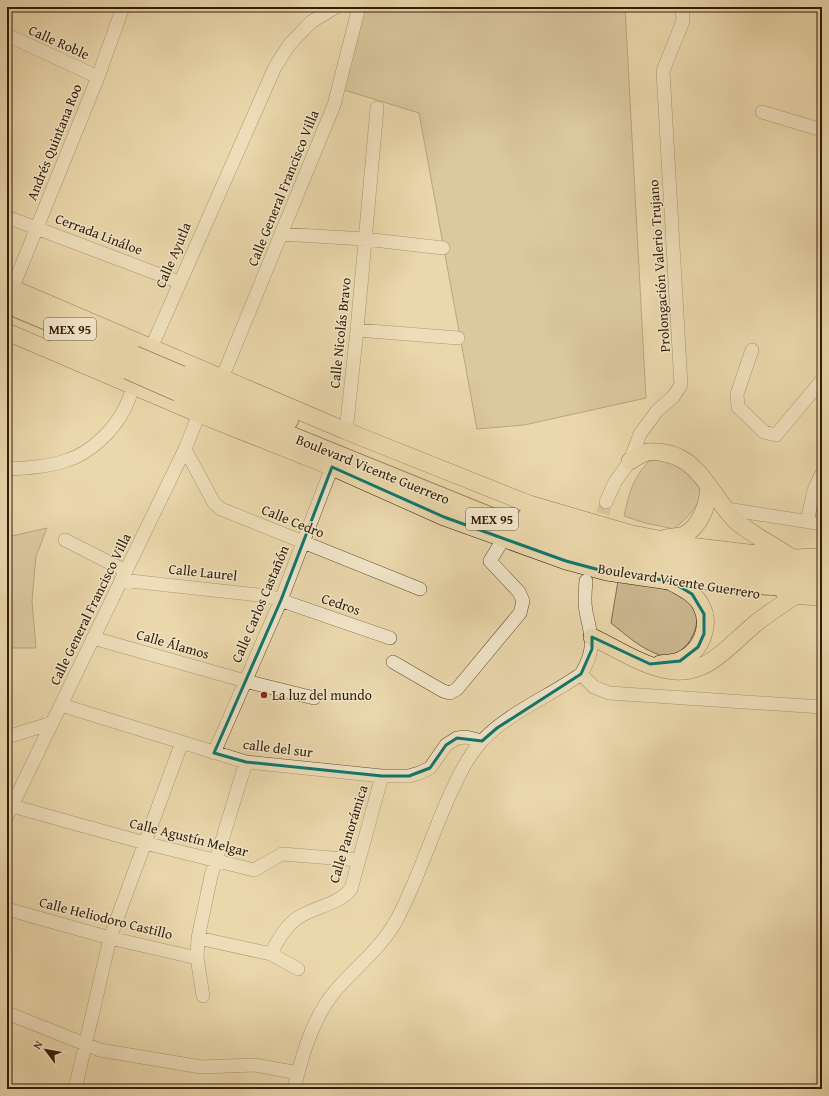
<svg xmlns="http://www.w3.org/2000/svg" width="829" height="1096" font-family="'Gentium Book Plus',serif">
<rect width="100%" height="100%" fill="#ead7ac"/>
<filter id="stains"><feTurbulence type="fractalNoise" baseFrequency=".005" numOctaves="4"/><feColorMatrix values="0 0 0 0 .2 0 0 0 0 .09 0 0 0 0 .02 0 0 0 .5 -.17"/></filter>
<radialGradient id="worn" r=".72"><stop offset=".6" stop-color="#630" stop-opacity="0"/><stop offset="1" stop-color="#630" stop-opacity=".3"/></radialGradient>
<!-- green -->
<path fill="#cbb790" stroke="#7e6a4b" d="M 365,7 L 625,7 L 646,398 L 524,425 L 477,429 L 419,113 L 344,90 Z
M 667,459 C 673,461 680,463 685,466 C 716,487 695,512 674,529 L 645,523 L 624,516 C 629,493 633,478 649,461 Z
M 47,528 L 36,556 L 32,601 L 36,648 L 7,648 C 7,639 10,620 7,612 L 7,548 L 12,536 Z
M 618,581 C 635,584 665,587 680,594 C 716,609 687,664 660,655 C 641,649 626,635 611,623 Z"/>
<g fill="none" stroke-linecap="round" stroke-linejoin="round">
<!-- minor-tunnel -->
<path stroke="#c5b28b" stroke-width="13" stroke-dasharray="13 6" stroke-linecap="butt" d="M 598,532 L 606,502"/>
<!-- minor casing -->
<g stroke="#604c30" stroke-width="14">
<path id="minor" d="M 7,35 L 98,77
M 762,112 L 822,130
M 7,217 L 179,282
M 281,234 L 365,239 L 443,248
M 12,289 L 98,77 L 123,7
M 357,330 L 458,338
M 752,350 L 737,394 L 738,407 L 764,432 L 776,435 L 822,380
M 148,355 L 275,67 L 289,45 L 311,22 L 336,7
M 222,378 L 334,105 L 359,7
M 346,431 L 357,330 L 377,108
M 185,449 L 214,503 L 221,509 L 420,589
M 7,469 C 27,468 48,467 68,460 C 90,453 113,431 124,410 C 129,400 132,389 137,379
M 606,502 L 615,482 L 630,461 L 640,434 L 657,411 L 673,397 L 681,385 L 663,71 L 683,21 L 682,7
M 727,509 L 822,524
M 807,522 L 814,490 L 822,473
M 65,540 L 126,571
M 121,580 L 268,596 L 390,638
M 93,638 L 245,681 L 314,698
M 393,662 L 443,691 L 450,693 L 457,689 L 520,613 L 523,601 L 519,592 L 490,561 L 504,538
M 581,674 L 594,687 L 609,693 L 822,707
M 61,705 L 246,762 L 382,776 L 409,776 L 419,773 L 430,768 L 446,745 L 457,738 L 466,737 L 482,741
M 7,737 L 52,723
M 214,753 L 281,600 L 332,467
M 12,806 L 145,843 L 254,870 L 282,854 L 358,860
M 7,816 L 185,449 L 199,414
M 7,909 L 110,938 L 197,958
M 198,938 L 271,954 L 298,969
M 271,954 C 277,941 284,928 296,919 C 314,906 337,906 351,889 L 382,776
M 203,996 L 197,958 L 198,938 L 211,876 L 246,762
M 7,1013 L 100,1050 L 201,1067 L 255,1065 L 298,1073
M 75,1089 L 110,938 L 182,742
M 294,1089 C 302,1055 313,1017 336,990 C 356,967 381,948 396,921 C 417,882 430,840 448,799 C 457,779 466,759 481,742 C 506,714 550,696 581,674 C 596,649 592,638 586,612 C 584,602 585,591 586,581"/>
</g>
<!-- major casing -->
<g stroke="#321d06" stroke-width="18">
<path id="major" d="M 7,286 L 346,431 L 529,504 L 628,533 L 698,547 L 791,558 L 822,557
M 7,332 L 199,414 L 332,467 L 444,517 L 566,561 L 607,572 L 683,583
M 630,461 C 635,458 641,454 647,452 C 652,451 659,452 665,453 C 701,459 712,498 736,521 C 752,535 772,544 789,556
M 665,538 C 670,537 678,537 684,535 C 701,526 708,504 709,487
M 785,595 L 822,597
M 592,637 C 616,648 641,665 667,670 C 706,678 728,646 755,624 C 767,614 781,605 795,596
M 660,664 C 666,663 675,663 681,660 C 701,651 712,626 701,605 C 695,593 681,588 670,581"/>
</g>
<!-- highway casing -->
<g stroke="#321d06" stroke-width="22">
<path id="highway" d="M 7,303 L 134,356
M 60,339 L 128,369
M 181,376 L 288,420
M 178,391 L 511,526 L 587,554 L 716,581 L 804,587 L 822,585
M 527,518 C 623,550 720,574 822,571"/>
</g>
<!-- minor -->
<use href="#minor" stroke="#f1e5c9" stroke-width="13"/>
<!-- major -->
<use href="#major" stroke="#ead7ac" stroke-width="17"/>
<!-- highway -->
<use href="#highway" stroke="#ead7ac" stroke-width="20"/>
<!-- highway-bridge casing -->
<g stroke="#321d06" stroke-width="22" stroke-linecap="butt">
<path id="highway-bridge" d="M 134,356 L 181,376
M 128,369 L 178,391"/>
</g>
<!-- highway-bridge -->
<use href="#highway-bridge" stroke="#ead7ac" stroke-width="20"/>
</g>
<!-- marked area -->
<path d="M0 0H829V1096H0ZM 332,467 L 444,517 L 566,561 L 607,572 L 670,581 L 692,594 L 704,614 L 704,634 L 698,647 L 680,661 L 650,664 L 592,637 L 592,649 L 581,674 L 497,728 L 482,741 L 457,738 L 446,745 L 430,768 L 409,776 L 382,776 L 246,762 L 214,753 L 281,600 Z" fill="#ead7ac" fill-opacity=".55" fill-rule="evenodd"/>
<path fill="none" stroke="#0f766e" stroke-width="3" stroke-linejoin="round" d="M 332,467 L 444,517 L 566,561 L 607,572 L 670,581 L 692,594 L 704,614 L 704,634 L 698,647 L 680,661 L 650,664 L 592,637 L 592,649 L 581,674 L 497,728 L 482,741 L 457,738 L 446,745 L 430,768 L 409,776 L 382,776 L 246,762 L 214,753 L 281,600 Z"/>
<!-- markers -->
<circle fill="#8f2418" stroke="#f1e5c9" stroke-width="1.5" cx="264" cy="695" r="4"/>
<g text-anchor="middle" stroke-width="3" stroke-linejoin="round" paint-order="stroke">
<!-- shield labels -->
<g fill="#f1e5c9" stroke="#6b5940" stroke-width="1">
<rect x="44" y="318" width="52" height="22" rx="3"/>
<rect x="466" y="508" width="52" height="22" rx="3"/>
</g>
<g font-size="13" font-weight="bold" fill="#321d06">
<text x="70" y="334">MEX 95</text>
<text x="492" y="524">MEX 95</text>
</g>
<!-- street labels -->
<g font-size="14" fill="#321d06" stroke="#f1e5c9">
<text transform="translate(59 42) rotate(24)" y="5">Calle Roble</text>
<text transform="translate(54 142) rotate(-68)" y="5">Andrés Quintana Roo</text>
<text transform="translate(283 188) rotate(-68)" y="5">Calle General Francisco Villa</text>
<text transform="translate(99 234) rotate(21)" y="5">Cerrada Lináloe</text>
<text transform="translate(173 255) rotate(-67)" y="5">Calle Ayutla</text>
<text transform="translate(659 266) rotate(-94)" y="5">Prolongación Valerio Trujano</text>
<text transform="translate(340 333) rotate(-84)" y="5">Calle Nicolás Bravo</text>
<text transform="translate(373 469) rotate(22)" y="5">Boulevard Vicente Guerrero</text>
<text transform="translate(293 521) rotate(22)" y="5">Calle Cedro</text>
<text transform="translate(203 572) rotate(6)" y="5">Calle Laurel</text>
<text transform="translate(679 581) rotate(9)" y="5">Boulevard Vicente Guerrero</text>
<text transform="translate(260 604) rotate(-67)" y="5">Calle Carlos Castañón</text>
<text transform="translate(341 604) rotate(19)" y="5">Cedros</text>
<text transform="translate(90 609) rotate(-64)" y="5">Calle General Francisco Villa</text>
<text transform="translate(173 644) rotate(16)" y="5">Calle Álamos</text>
<text transform="translate(278 748) rotate(7)" y="5">calle del sur</text>
<text transform="translate(348 834) rotate(-73)" y="5">Calle Panorámica</text>
<text transform="translate(189 837) rotate(14)" y="5">Calle Agustín Melgar</text>
<text transform="translate(106 918) rotate(14)" y="5">Calle Heliodoro Castillo</text>
</g>
<!-- poi labels -->
<g font-size="14" fill="#321d06" stroke="#f1e5c9" text-anchor="start">
<text x="272" y="700">La luz del mundo</text>
</g>
</g>
<!-- margin -->
<rect width="829" height="1096" fill="none" stroke="#ead7ac" stroke-width="24"/>
<rect x="8" y="8" width="813" height="1080" fill="none" stroke="#321d06" stroke-width="2"/>
<rect x="12" y="12" width="805" height="1072" fill="none" stroke="#321d06"/>
<!-- north arrow -->
<g transform="translate(46 1050) rotate(302)" stroke="#f1e5c9" stroke-width="3" paint-order="stroke">
<path d="M0-3L7 15L0 10L-7 15Z" fill="#321d06"/>
<text y="-6" font-size="11" font-weight="bold" text-anchor="middle" fill="#321d06">N</text>
</g>
<rect width="100%" height="100%" filter="url(#stains)"/>
<rect width="100%" height="100%" fill="url(#worn)"/>
</svg>
